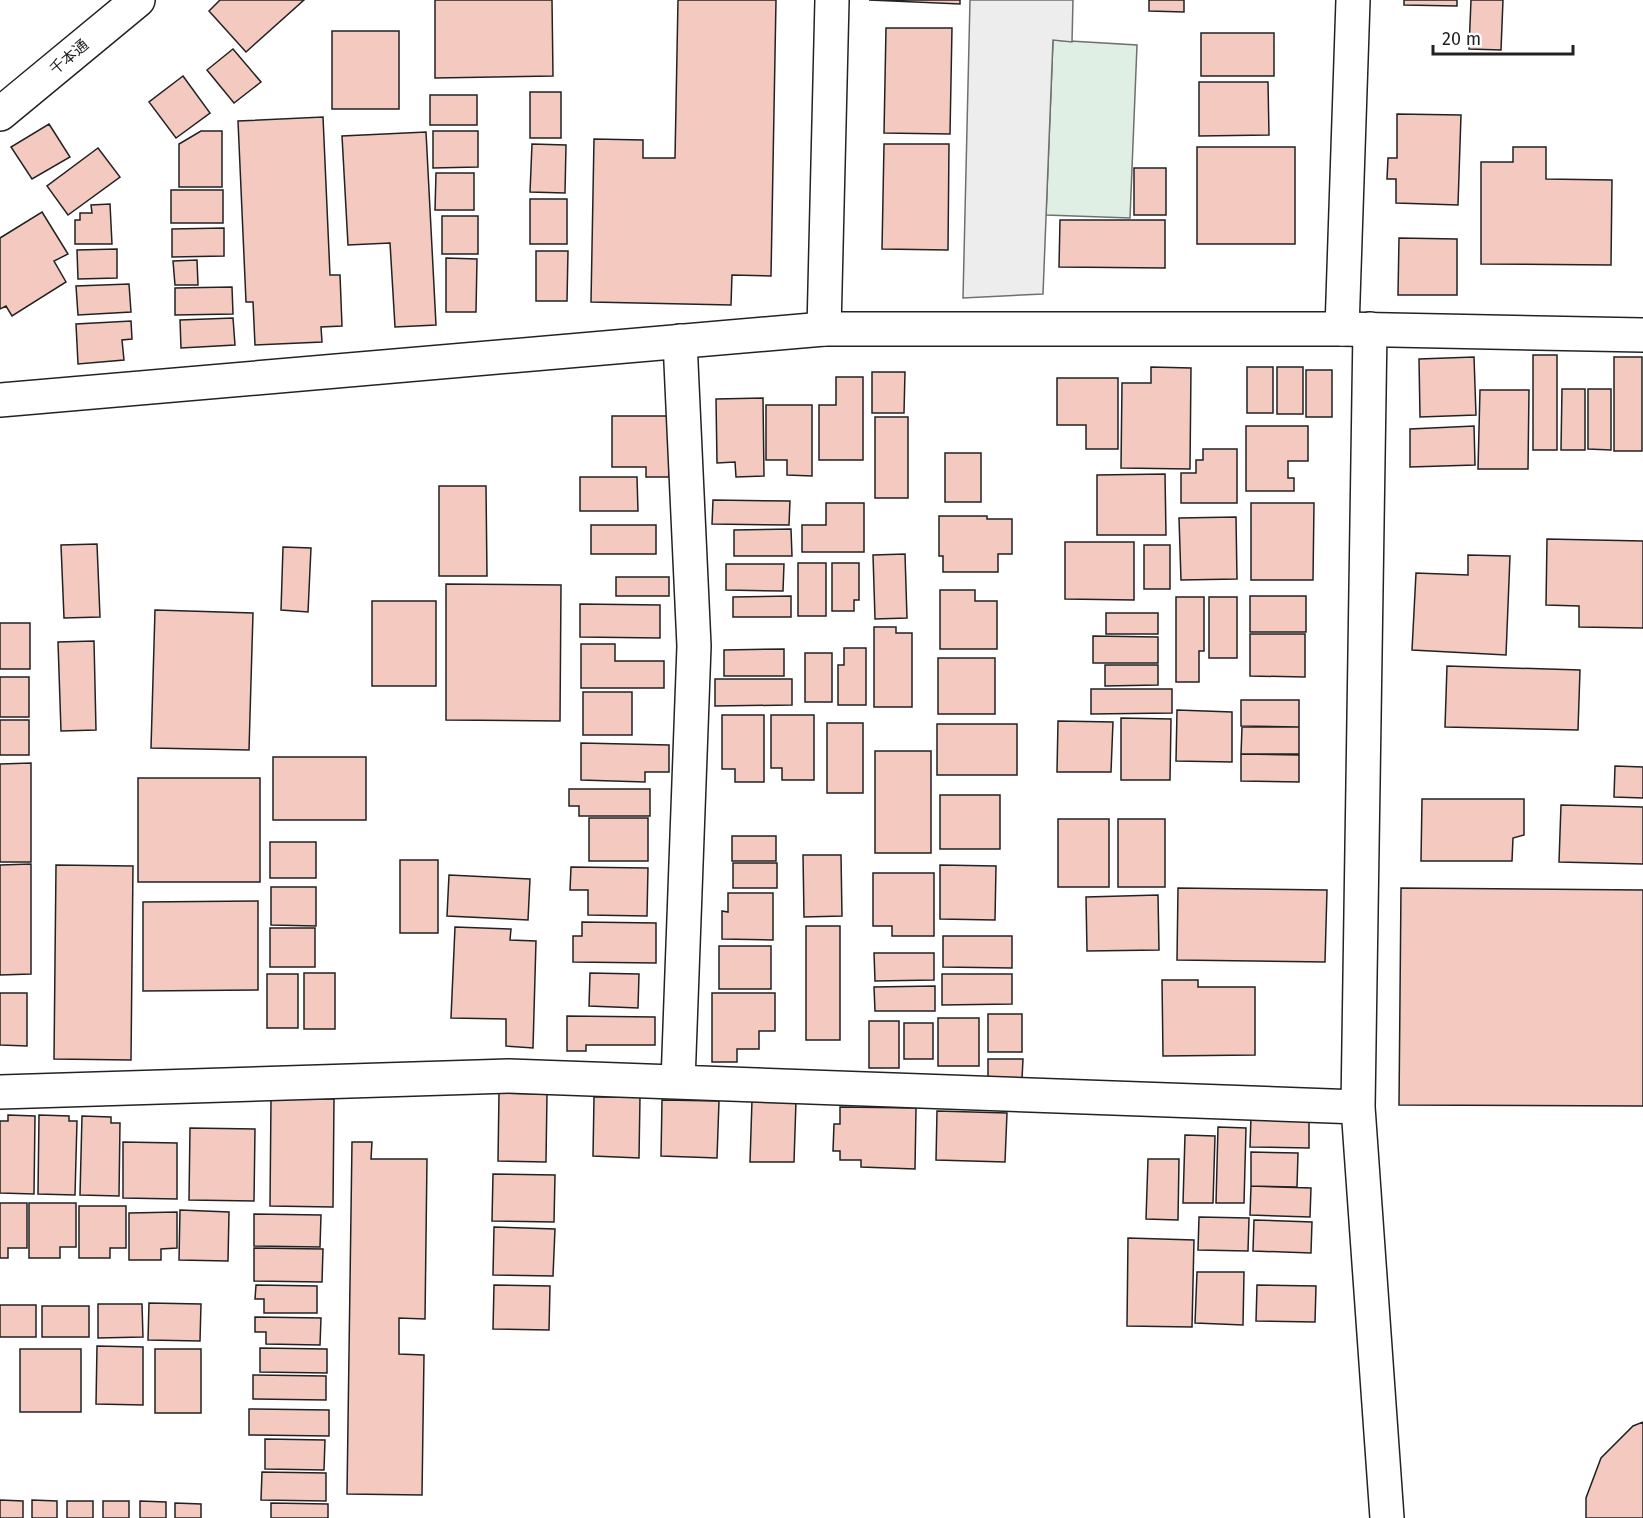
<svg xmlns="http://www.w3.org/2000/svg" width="1643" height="1518" font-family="'Fira Sans','Noto Sans JP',sans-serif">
<rect width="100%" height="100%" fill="#fff"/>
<!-- green -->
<path fill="#e0efe3" stroke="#6f6f6f" stroke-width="1.5" d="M 1053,40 L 1137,45 L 1130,218 L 1046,215 Z"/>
<!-- parking -->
<path fill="#ededed" stroke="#6f6f6f" stroke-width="1.5" d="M 970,0 L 1073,0 L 1072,42 L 1053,40 L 1043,294 L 963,298 Z"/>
<!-- building -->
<path fill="#f3c9c0" stroke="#222" stroke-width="1.5" d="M 220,0 L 304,0 L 246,52 L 209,11 Z
M 435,0 L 552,0 L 553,76 L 435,78 Z
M 678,0 L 776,0 L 771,276 L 732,275 L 731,305 L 591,302 L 594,139 L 643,140 L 643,158 L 675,158 Z
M 869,0 L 960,0 L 960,4 Z
M 1149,0 L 1184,0 L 1184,12 L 1149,11 Z
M 1404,0 L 1457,0 L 1457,6 L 1404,5 Z
M 1471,0 L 1503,0 L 1501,50 L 1469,49 Z
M 886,28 L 952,28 L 950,134 L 884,133 Z
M 332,31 L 399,31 L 399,109 L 332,109 Z
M 1201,33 L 1274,33 L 1274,76 L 1201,76 Z
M 233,49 L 261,82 L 234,103 L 207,70 Z
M 183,76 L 210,113 L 176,138 L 149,102 Z
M 1199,82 L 1268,82 L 1269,135 L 1199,136 Z
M 530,92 L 561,92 L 561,138 L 530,138 Z
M 430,95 L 477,95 L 477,125 L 430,125 Z
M 1397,114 L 1461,115 L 1458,205 L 1396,203 L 1396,179 L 1387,179 L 1388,158 L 1397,158 Z
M 323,117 L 330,275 L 340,275 L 342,326 L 321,327 L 322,342 L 255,345 L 253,302 L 246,302 L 238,121 Z
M 49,124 L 70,157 L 32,179 L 11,147 Z
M 201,131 L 222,131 L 222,187 L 179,187 L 179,144 Z
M 433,131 L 478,131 L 478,167 L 433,168 Z
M 426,132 L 436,325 L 395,327 L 390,243 L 348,245 L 342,136 Z
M 532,144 L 566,145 L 565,193 L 530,192 Z
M 884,144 L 949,144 L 948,250 L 882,249 Z
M 1197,147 L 1295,147 L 1295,244 L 1197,244 Z
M 1513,147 L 1546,147 L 1546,179 L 1612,180 L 1611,265 L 1481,264 L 1481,162 L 1513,162 Z
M 98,148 L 120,177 L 68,215 L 47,186 Z
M 1134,168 L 1166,168 L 1166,215 L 1134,215 Z
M 436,173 L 474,173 L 474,210 L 435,210 Z
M 171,190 L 223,190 L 223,223 L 171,223 Z
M 530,199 L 567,199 L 567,244 L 530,244 Z
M 110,204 L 112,244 L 75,244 L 75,220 L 80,220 L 80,213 L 92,213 L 91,205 Z
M 42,212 L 68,254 L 54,261 L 66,282 L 12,316 L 6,306 L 0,309 L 0,238 Z
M 442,216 L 478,216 L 478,254 L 442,254 Z
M 1060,220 L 1165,220 L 1165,268 L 1059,267 Z
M 224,228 L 224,256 L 172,257 L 172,229 Z
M 1399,238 L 1457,239 L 1457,295 L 1398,295 Z
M 117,249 L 117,278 L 78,279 L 77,250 Z
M 536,251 L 568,251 L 567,301 L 536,301 Z
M 446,258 L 477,259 L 476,312 L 446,312 Z
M 197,260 L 198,285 L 175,285 L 173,261 Z
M 129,284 L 131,312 L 78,315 L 76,286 Z
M 232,287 L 233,314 L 175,315 L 175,288 Z
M 233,318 L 235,345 L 181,348 L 180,320 Z
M 131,321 L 132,339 L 122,340 L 124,360 L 78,364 L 76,324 Z
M 1533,355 L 1557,355 L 1557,450 L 1533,450 Z
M 1474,357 L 1476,415 L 1420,417 L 1419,359 Z
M 1614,357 L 1642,357 L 1642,451 L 1614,451 Z
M 1151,367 L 1191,368 L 1190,469 L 1121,468 L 1122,383 L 1151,383 Z
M 1247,367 L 1273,367 L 1273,413 L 1247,413 Z
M 1277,367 L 1303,367 L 1303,414 L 1277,414 Z
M 1306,370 L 1332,370 L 1332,417 L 1306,417 Z
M 872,372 L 905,372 L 904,413 L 872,413 Z
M 836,377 L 863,377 L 863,460 L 819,460 L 819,405 L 836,405 Z
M 1057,378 L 1118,378 L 1118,449 L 1086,449 L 1086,425 L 1057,425 Z
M 1562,389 L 1585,389 L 1585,450 L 1561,450 Z
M 1588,389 L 1611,389 L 1611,450 L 1588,449 Z
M 1480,390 L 1529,390 L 1528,469 L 1478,469 Z
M 763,398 L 764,476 L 736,477 L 735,462 L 717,463 L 716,399 Z
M 766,405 L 812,405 L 812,476 L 787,475 L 787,460 L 766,460 Z
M 612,416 L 669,416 L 669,477 L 646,477 L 646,467 L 612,467 Z
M 875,417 L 908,417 L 908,498 L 875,498 Z
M 1246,426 L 1308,426 L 1308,461 L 1288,461 L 1288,478 L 1294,478 L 1294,491 L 1246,491 Z
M 1474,426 L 1475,465 L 1410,467 L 1410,429 Z
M 1203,449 L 1237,449 L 1237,503 L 1181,503 L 1181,473 L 1196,473 L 1196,460 L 1203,460 Z
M 945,453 L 981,453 L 981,502 L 945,502 Z
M 1165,474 L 1166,535 L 1097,535 L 1097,475 Z
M 580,477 L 637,477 L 638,511 L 580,511 Z
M 439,486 L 486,486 L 487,576 L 439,576 Z
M 713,500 L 790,501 L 789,525 L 712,524 Z
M 826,503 L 864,503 L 864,552 L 802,552 L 802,525 L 826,525 Z
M 1251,503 L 1314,503 L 1313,580 L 1251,580 Z
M 939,516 L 987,516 L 987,519 L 1012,519 L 1012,554 L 998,554 L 998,572 L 943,572 L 943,556 L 939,556 Z
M 1236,517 L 1237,579 L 1181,580 L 1179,518 Z
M 591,525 L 656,525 L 656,554 L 591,554 Z
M 791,529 L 792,556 L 734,556 L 734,530 Z
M 1547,539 L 1643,541 L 1643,628 L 1579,627 L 1579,606 L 1546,605 Z
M 1065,542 L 1134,542 L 1134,600 L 1065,599 Z
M 97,544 L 100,617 L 64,618 L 61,545 Z
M 1144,545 L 1170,545 L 1170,589 L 1144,589 Z
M 283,547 L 311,548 L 308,612 L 281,610 Z
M 905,554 L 907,618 L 875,619 L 873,555 Z
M 1468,555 L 1510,556 L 1506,655 L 1412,650 L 1416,573 L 1468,575 Z
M 798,563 L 826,563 L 826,616 L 798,616 Z
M 832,563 L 859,563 L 859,600 L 854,600 L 854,611 L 832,611 Z
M 726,564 L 784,564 L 783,591 L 726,590 Z
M 616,577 L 669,577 L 669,596 L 616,596 Z
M 446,584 L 561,585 L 560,721 L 446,720 Z
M 940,590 L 975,590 L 975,601 L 997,601 L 997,649 L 940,649 Z
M 791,596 L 791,617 L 733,617 L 733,597 Z
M 1250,596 L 1306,596 L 1306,632 L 1250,632 Z
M 1176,597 L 1204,597 L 1204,651 L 1199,651 L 1199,682 L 1176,682 Z
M 1209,597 L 1237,597 L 1237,658 L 1209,658 Z
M 372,601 L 436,601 L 436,686 L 372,686 Z
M 580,604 L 660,605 L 660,638 L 580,637 Z
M 155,610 L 253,613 L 249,750 L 151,748 Z
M 1106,613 L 1158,613 L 1158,634 L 1106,634 Z
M 0,623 L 30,623 L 30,669 L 0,669 Z
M 874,627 L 896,627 L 896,633 L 912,633 L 912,707 L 874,707 Z
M 1250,634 L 1305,634 L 1305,677 L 1250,676 Z
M 1093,636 L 1158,637 L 1158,663 L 1093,663 Z
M 94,641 L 96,730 L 61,731 L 58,642 Z
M 581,644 L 615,644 L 615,661 L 664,661 L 664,688 L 581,688 Z
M 844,648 L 866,648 L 866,705 L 838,705 L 838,665 L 844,665 Z
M 784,649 L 784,676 L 724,676 L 724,650 Z
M 805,653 L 832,653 L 832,702 L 805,702 Z
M 938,658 L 995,658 L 995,714 L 938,714 Z
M 1105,665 L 1158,665 L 1158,685 L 1105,686 Z
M 1447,666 L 1580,670 L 1578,730 L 1445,727 Z
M 0,677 L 29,677 L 29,717 L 0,717 Z
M 715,679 L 792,679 L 792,705 L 715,706 Z
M 1091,689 L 1172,689 L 1172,713 L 1091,714 Z
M 583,692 L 632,692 L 632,735 L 583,735 Z
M 1241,700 L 1299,700 L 1299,727 L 1241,726 Z
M 1177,710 L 1232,712 L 1232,762 L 1176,761 Z
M 722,715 L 764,715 L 764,782 L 735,782 L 735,769 L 722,769 Z
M 771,715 L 814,715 L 814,780 L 782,780 L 782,768 L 771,768 Z
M 1121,718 L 1171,719 L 1170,780 L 1121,780 Z
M 0,720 L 29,720 L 29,755 L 0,755 Z
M 1058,721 L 1113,722 L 1111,772 L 1057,772 Z
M 827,723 L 863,723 L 863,793 L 827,793 Z
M 937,724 L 1017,724 L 1017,775 L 937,775 Z
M 1242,727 L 1299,727 L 1299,754 L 1241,754 Z
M 581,743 L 669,745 L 669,772 L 645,772 L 645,782 L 581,780 Z
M 875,751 L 931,751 L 931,853 L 875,853 Z
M 1241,754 L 1299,755 L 1299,782 L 1241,781 Z
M 273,757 L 366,757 L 366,820 L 273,820 Z
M 31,763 L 31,862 L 0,862 L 0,764 Z
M 1615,766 L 1643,767 L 1643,798 L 1614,797 Z
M 138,778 L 260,778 L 260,882 L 138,882 Z
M 569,789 L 650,789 L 650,816 L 579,816 L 579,806 L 569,806 Z
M 940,795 L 1000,795 L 1000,849 L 940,849 Z
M 1422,799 L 1524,799 L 1524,835 L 1513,838 L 1512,861 L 1421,861 Z
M 1561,805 L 1643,807 L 1643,864 L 1559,862 Z
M 589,818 L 648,818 L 648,861 L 589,861 Z
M 1058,819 L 1109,819 L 1109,887 L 1058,887 Z
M 1118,819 L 1165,819 L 1165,887 L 1118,887 Z
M 732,836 L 776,836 L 776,861 L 732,861 Z
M 270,842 L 316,842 L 316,878 L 270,878 Z
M 803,855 L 841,855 L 842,916 L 804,917 Z
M 400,860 L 438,860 L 438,933 L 400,933 Z
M 733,863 L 777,863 L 777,888 L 733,888 Z
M 31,864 L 31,974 L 0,975 L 0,865 Z
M 56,865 L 133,866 L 131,1060 L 54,1059 Z
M 940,865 L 996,866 L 995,920 L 940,919 Z
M 571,867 L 648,868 L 647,916 L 588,915 L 588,890 L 570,890 Z
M 873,873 L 934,873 L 934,936 L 892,936 L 892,926 L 873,926 Z
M 449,875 L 530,879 L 528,920 L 447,916 Z
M 271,887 L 316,887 L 316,926 L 271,925 Z
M 1178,888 L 1327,890 L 1325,962 L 1177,960 Z
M 1401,888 L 1643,890 L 1643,1106 L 1399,1105 Z
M 728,893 L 773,893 L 773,940 L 722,939 L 722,911 L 728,912 Z
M 1158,895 L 1159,950 L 1087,951 L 1086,897 Z
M 258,901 L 258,990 L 143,991 L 143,902 Z
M 582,922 L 656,923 L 656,963 L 573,962 L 573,936 L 582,936 Z
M 806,926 L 840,926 L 840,1040 L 806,1040 Z
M 455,927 L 511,929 L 510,940 L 536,941 L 533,1048 L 506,1046 L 506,1019 L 451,1018 Z
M 270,928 L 315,928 L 315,967 L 270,967 Z
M 943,936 L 1012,936 L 1012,968 L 943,967 Z
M 719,946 L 771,946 L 771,989 L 719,989 Z
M 874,953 L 934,953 L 934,980 L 875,981 Z
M 304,973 L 335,973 L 335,1029 L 304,1029 Z
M 590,973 L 639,974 L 638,1008 L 589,1006 Z
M 267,974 L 298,974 L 298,1028 L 267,1028 Z
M 942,974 L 1012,974 L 1012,1004 L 942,1005 Z
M 1162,980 L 1198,980 L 1198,987 L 1255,987 L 1255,1055 L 1163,1056 Z
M 935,986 L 935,1011 L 875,1011 L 874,987 Z
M 0,993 L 27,993 L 27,1046 L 0,1045 Z
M 712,993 L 775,993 L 775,1031 L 759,1031 L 759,1049 L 737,1049 L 737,1062 L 712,1062 Z
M 988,1014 L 1022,1014 L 1022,1052 L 988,1052 Z
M 567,1016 L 655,1017 L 655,1045 L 586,1045 L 586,1051 L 567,1051 Z
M 938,1018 L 979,1018 L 979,1066 L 938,1066 Z
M 869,1021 L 899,1021 L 899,1068 L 869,1068 Z
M 904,1023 L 933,1023 L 933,1059 L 904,1059 Z
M 988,1059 L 1023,1059 L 1022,1079 L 988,1078 Z
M 499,1093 L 547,1094 L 546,1162 L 498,1161 Z
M 594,1097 L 640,1097 L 639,1158 L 593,1156 Z
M 271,1099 L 334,1099 L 333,1207 L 270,1206 Z
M 662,1100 L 719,1101 L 717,1158 L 661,1156 Z
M 752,1100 L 796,1101 L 794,1162 L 750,1162 Z
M 840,1107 L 916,1108 L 915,1169 L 861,1167 L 861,1160 L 840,1160 L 840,1151 L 833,1151 L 834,1124 L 840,1124 Z
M 937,1111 L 1007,1113 L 1005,1162 L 936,1160 Z
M 8,1115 L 35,1116 L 34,1194 L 0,1193 L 0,1121 L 8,1121 Z
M 39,1115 L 69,1116 L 69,1121 L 77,1121 L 75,1195 L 38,1194 Z
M 82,1116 L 111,1117 L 111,1123 L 120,1123 L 119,1196 L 80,1195 Z
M 1251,1117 L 1309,1118 L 1309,1148 L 1250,1147 Z
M 1218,1127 L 1246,1128 L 1244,1203 L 1216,1203 Z
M 190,1128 L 255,1129 L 254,1201 L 189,1200 Z
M 1185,1135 L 1215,1136 L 1213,1203 L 1183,1203 Z
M 123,1142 L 177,1143 L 177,1199 L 123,1198 Z
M 352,1142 L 372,1142 L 371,1159 L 427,1159 L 425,1319 L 399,1318 L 399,1354 L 424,1355 L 422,1495 L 347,1494 Z
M 1251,1152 L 1298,1153 L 1297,1187 L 1251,1186 Z
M 1148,1159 L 1179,1159 L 1178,1220 L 1146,1219 Z
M 493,1174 L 555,1175 L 554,1222 L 492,1221 Z
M 1251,1186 L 1311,1188 L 1310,1217 L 1250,1215 Z
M 0,1203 L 27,1203 L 27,1248 L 8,1248 L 8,1258 L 0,1258 Z
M 29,1203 L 76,1203 L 76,1247 L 60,1247 L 60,1258 L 29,1258 Z
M 79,1206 L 126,1206 L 126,1248 L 110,1248 L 110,1258 L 79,1258 Z
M 180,1210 L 229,1212 L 228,1261 L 179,1260 Z
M 177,1212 L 177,1248 L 161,1249 L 161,1260 L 129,1260 L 129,1213 Z
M 254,1214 L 321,1215 L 320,1247 L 254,1246 Z
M 1199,1217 L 1249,1218 L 1248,1251 L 1198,1250 Z
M 1254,1220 L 1312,1222 L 1311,1253 L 1253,1251 Z
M 494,1227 L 555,1229 L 553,1276 L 493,1275 Z
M 1128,1238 L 1194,1240 L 1192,1327 L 1127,1326 Z
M 254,1248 L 323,1249 L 322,1282 L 254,1281 Z
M 1197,1272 L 1244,1272 L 1243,1325 L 1195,1323 Z
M 256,1285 L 317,1286 L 317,1313 L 264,1313 L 264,1299 L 255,1299 Z
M 494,1285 L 550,1286 L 549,1330 L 493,1329 Z
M 1257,1285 L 1316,1286 L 1315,1322 L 1256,1321 Z
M 149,1303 L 201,1304 L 200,1341 L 148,1340 Z
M 98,1304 L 142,1304 L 143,1337 L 98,1338 Z
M 0,1305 L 36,1305 L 36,1337 L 0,1337 Z
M 42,1306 L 89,1306 L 89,1337 L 42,1337 Z
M 255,1317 L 321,1318 L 320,1345 L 266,1344 L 266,1332 L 255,1332 Z
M 97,1346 L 143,1347 L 143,1405 L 96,1404 Z
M 260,1348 L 327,1349 L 327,1373 L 260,1372 Z
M 20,1349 L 81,1349 L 81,1412 L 20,1412 Z
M 155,1349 L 201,1349 L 201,1413 L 155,1413 Z
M 253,1375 L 326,1376 L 326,1400 L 253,1399 Z
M 249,1409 L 329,1410 L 329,1436 L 249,1435 Z
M 1643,1422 L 1643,1518 L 1586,1518 L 1586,1498 L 1601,1458 L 1633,1426 Z
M 265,1439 L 325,1440 L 324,1470 L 265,1469 Z
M 262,1472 L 326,1473 L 326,1501 L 261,1500 Z
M 0,1500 L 23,1501 L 23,1518 L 0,1518 Z
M 32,1500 L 57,1501 L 57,1518 L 32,1518 Z
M 67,1501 L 93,1501 L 93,1518 L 67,1518 Z
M 103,1501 L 129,1501 L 129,1518 L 103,1518 Z
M 140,1501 L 166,1502 L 166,1518 L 140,1518 Z
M 175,1503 L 201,1504 L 201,1518 L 175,1518 Z
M 271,1503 L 328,1504 L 328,1518 L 271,1518 Z"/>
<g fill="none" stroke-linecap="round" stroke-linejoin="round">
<!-- street casing -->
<g stroke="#222" stroke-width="36">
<path id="street" d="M 0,114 L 138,0
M 824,329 L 832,0
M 1342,329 L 1353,0
M 1370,329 L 1358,1107 L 1387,1518
M 678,1082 L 694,646 L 680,341
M 0,1092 L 509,1076 L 1358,1107"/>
</g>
<!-- secondary casing -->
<g stroke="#222" stroke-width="36">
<path id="secondary" d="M 0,400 L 824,329 L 1342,329 L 1643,335"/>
</g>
<!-- street -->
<use href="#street" stroke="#fff" stroke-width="33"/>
<!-- secondary -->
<use href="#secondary" stroke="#fff" stroke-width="33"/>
</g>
<g text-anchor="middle" stroke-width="4.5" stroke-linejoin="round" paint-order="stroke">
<!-- street labels -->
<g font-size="15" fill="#222" stroke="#fff">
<text transform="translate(69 57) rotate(-40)" y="5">千本通</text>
</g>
</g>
<!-- scale -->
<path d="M1433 45v9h140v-9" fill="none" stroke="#222222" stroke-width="3"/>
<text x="1442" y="45" font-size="18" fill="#222222" stroke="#ffffff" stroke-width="4.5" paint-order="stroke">20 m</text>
</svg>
